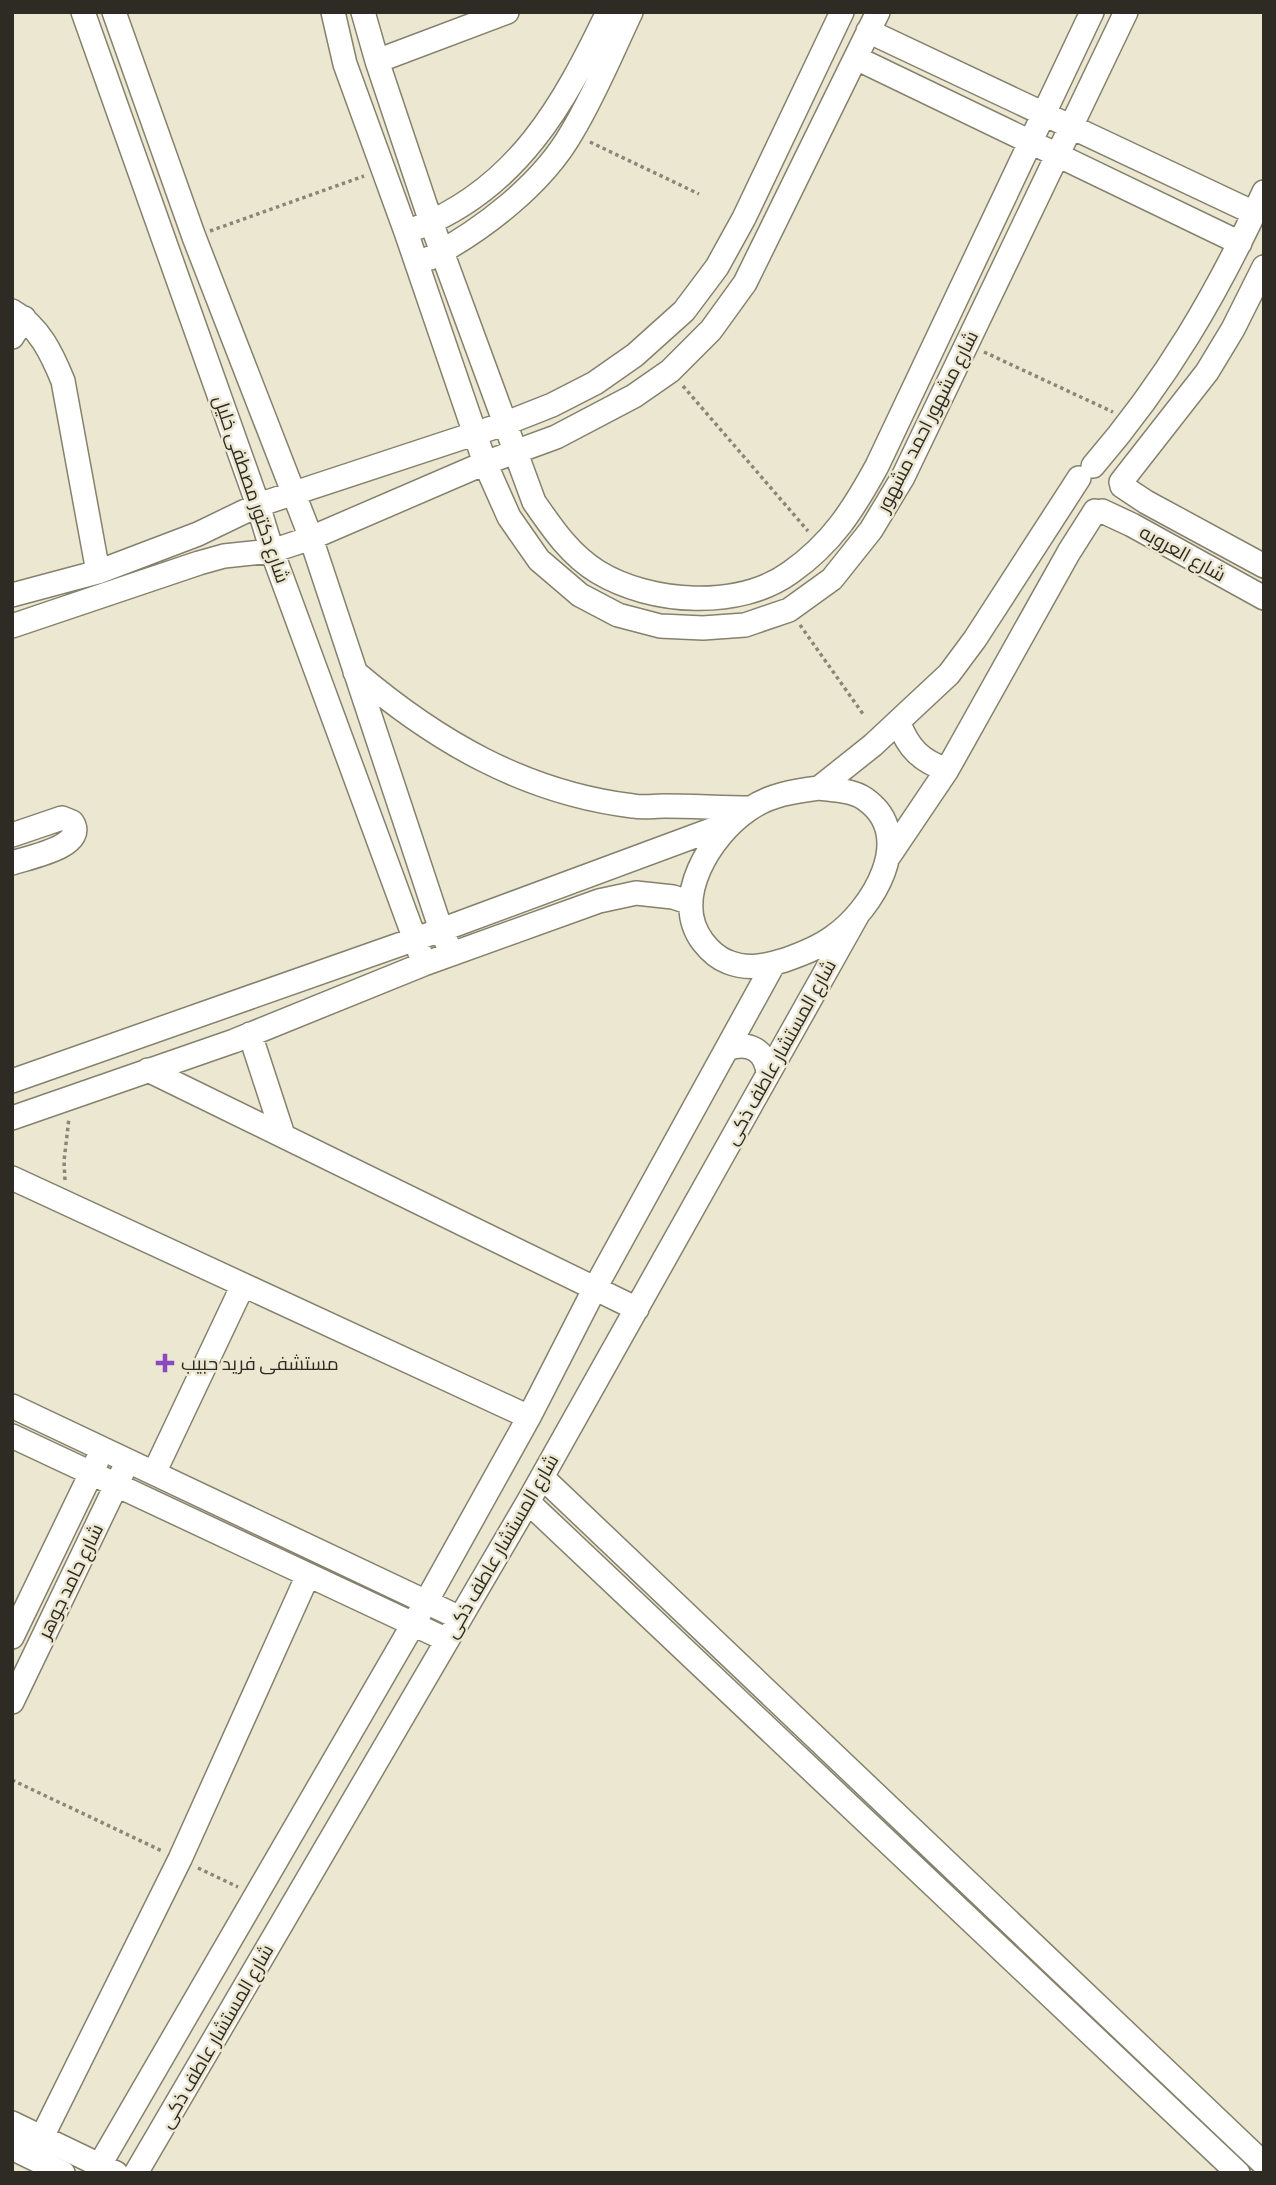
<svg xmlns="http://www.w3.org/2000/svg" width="1276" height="2185" font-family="'Crimson Pro',Cairo,serif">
<rect width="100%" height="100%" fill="#ece7d1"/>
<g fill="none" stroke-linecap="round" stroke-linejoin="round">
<!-- minor casing -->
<g stroke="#85816d" stroke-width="26">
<path id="minor" d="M 83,12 L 258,505 L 272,551 L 424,964
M 114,12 L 194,237 L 311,538 L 441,930 L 452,954
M 333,12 L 345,64 L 406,232 L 485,463 L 509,517 L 539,560 L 580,595 L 618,615 L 660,626 L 703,628 L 745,625 L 789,610 L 832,579 L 871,530 L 903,477 L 1126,12
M 363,12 L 377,61 L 431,222 L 534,502 C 552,528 570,555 598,572 C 651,604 739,610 791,572 C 832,543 853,510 877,466 L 1092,12
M 868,31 L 1254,213
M 856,58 L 1240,243
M 377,61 L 507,12
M 419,227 C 518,187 564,104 608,12
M 430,258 C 482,230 542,185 572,132 C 595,94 612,52 631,12
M 12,311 C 39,326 52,354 63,381 L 98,572
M 12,337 L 24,318
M 1093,466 C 1167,380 1217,294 1264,192
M 1121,482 L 1207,372 L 1233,329 L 1264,267
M 1122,486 L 1146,502 L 1264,566
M 1102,511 L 1132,525 L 1264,598
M 12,595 L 98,572 L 198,534 L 258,505 L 504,424 L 552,405 L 595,383 L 635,355 L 684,311 L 717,267 L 744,218 L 842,12
M 12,626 L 199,563 L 224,556 L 272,551 L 311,538 L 485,463 L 556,437 L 634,396 L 670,371 L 711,330 L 745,283 L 878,12
M 355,672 C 436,741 525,793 633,806 C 643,808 654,806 665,806 C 693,806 722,808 750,808
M 899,723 C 908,748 921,761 947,770
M 819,788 C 834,790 852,790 865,799 C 918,836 872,910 833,937 C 818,948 802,954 785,960 C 765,966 748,970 728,962 C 717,958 710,951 703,942 C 670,899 711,835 748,810 C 769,795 794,791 819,788 Z
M 819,788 L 873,745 L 949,674 L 975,639 L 1079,478
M 12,835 L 62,818 L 72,822 C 88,846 30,857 12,863
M 889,856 L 947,770 L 1069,552 L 1095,511
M 250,1034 L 283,1135
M 727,1049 C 749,1041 766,1050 768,1074
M 148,1070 L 637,1309
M 12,1081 L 441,930 L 730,823
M 12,1118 L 234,1041 L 424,964 L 599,901 L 636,893 L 673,897 L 691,903
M 12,1178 L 529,1417
M 12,1406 L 460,1618
M 12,1436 L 447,1640
M 154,1473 L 243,1285
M 542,1477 L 1264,2164
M 528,1502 L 1238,2173
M 12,1637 L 97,1461
M 12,1702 L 123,1471
M 12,2123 L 116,2173
M 42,2137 L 180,1859 L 308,1575
M 12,2148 L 63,2173
M 95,2173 L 426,1602 L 529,1417 L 595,1288 L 774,963
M 136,2173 L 528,1502 L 858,914"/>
</g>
<!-- path -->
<path stroke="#8a8778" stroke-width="3.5" stroke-dasharray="3.5 3.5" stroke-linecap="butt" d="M 590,142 L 699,194
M 210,231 L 364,176
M 984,352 L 1113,412
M 683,386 L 808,531
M 800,625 L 863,714
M 65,1180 L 64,1161 L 69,1118
M 12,1780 L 162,1851
M 198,1868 L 238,1887"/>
<!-- minor -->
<use href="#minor" stroke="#fff" stroke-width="23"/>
</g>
<!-- markers -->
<path fill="#8a49be" stroke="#ece7d1" stroke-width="2.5" d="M161.5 1352.5h7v7h7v7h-7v7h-7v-7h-7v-7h7z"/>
<g text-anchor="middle" stroke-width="5" stroke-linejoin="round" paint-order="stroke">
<!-- street labels -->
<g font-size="19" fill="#2d2b23" stroke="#ece7d1">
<text transform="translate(927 421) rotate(-63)" y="7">شارع مشهور احمد مشهور</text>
<text transform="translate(252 489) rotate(71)" y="7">شارع دكتور مصطفى خليل</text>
<text transform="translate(1183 553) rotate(29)" y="7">شارع العروبه</text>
<text transform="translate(780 1052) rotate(-61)" y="7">شارع المستشار عاطف ذكى</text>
<text transform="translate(501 1546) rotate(-60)" y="7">شارع المستشار عاطف ذكى</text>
<text transform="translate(70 1581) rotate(-64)" y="7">شارع حامد جوهر</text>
<text transform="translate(216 2036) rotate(-60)" y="7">شارع المستشار عاطف ذكى</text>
</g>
<!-- poi labels -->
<g font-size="19" fill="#2d2b23" stroke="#ece7d1" text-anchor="start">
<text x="181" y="1370">مستشفى فريد حبيب</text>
</g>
</g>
<!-- border -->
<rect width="1276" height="2185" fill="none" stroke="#2d2b23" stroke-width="28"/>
</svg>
